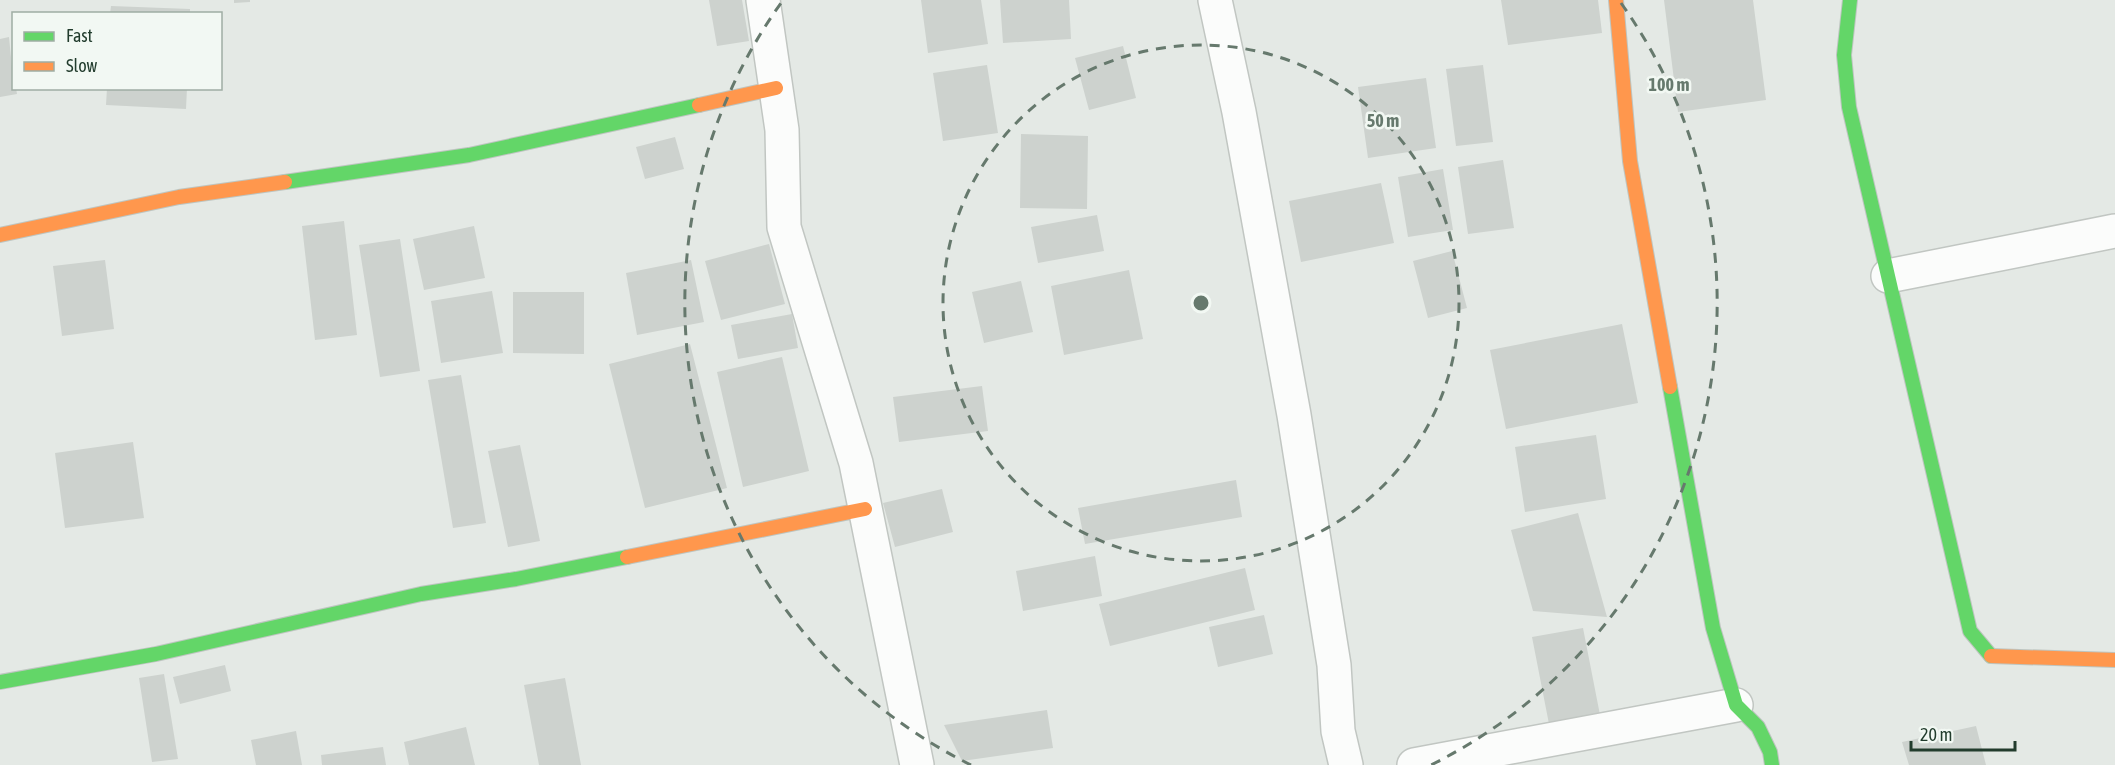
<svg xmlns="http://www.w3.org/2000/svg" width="2115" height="765" font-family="'Asap Condensed',sans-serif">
<rect width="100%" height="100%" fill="#e4e9e5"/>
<!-- building -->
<path fill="#cdd2ce" d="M 234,0 L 250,0 L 250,2 L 234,3 Z
M 709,0 L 742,0 L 749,41 L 717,46 Z
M 921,0 L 981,0 L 988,44 L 928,53 Z
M 1000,0 L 1069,0 L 1071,39 L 1003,43 Z
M 1501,0 L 1598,0 L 1602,33 L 1508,45 Z
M 1664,0 L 1753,0 L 1766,100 L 1678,112 Z
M 111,6 L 190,9 L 190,14 L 110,14 Z
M 9,37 L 14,88 L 16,88 L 17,94 L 0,97 L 0,39 Z
M 1123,46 L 1136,98 L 1089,110 L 1075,58 Z
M 987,65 L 998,133 L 943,141 L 933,73 Z
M 1483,65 L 1493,142 L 1456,146 L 1446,69 Z
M 1426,78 L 1436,148 L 1368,158 L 1358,87 Z
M 107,88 L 187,88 L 186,109 L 106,105 Z
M 1021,134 L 1088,136 L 1087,209 L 1020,208 Z
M 675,137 L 684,169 L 645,179 L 636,147 Z
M 1503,160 L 1514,228 L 1468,234 L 1458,167 Z
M 1443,169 L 1453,230 L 1408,237 L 1398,177 Z
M 1381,183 L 1394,243 L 1301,262 L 1289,201 Z
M 1097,215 L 1104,251 L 1038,263 L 1031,227 Z
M 344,221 L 357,335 L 315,340 L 302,226 Z
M 474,226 L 485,278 L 424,290 L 413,239 Z
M 400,239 L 420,371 L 380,377 L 359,245 Z
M 769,244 L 785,304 L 721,320 L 705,261 Z
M 1452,251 L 1467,308 L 1428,318 L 1413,261 Z
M 105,260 L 114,329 L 62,336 L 53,266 Z
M 691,260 L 704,322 L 637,335 L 626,273 Z
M 1129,270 L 1143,339 L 1064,355 L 1051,286 Z
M 1021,281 L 1033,332 L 984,343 L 972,292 Z
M 492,291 L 503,353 L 441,363 L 431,301 Z
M 513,292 L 584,292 L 584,354 L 513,353 Z
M 792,314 L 798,348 L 738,359 L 731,325 Z
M 1622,324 L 1638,403 L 1506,429 L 1490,350 Z
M 690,344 L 727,488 L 645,508 L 609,364 Z
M 782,357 L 809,471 L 743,487 L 717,372 Z
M 461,375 L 486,523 L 453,528 L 428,380 Z
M 982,386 L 988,431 L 899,442 L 893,397 Z
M 1596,435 L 1606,499 L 1525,512 L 1515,447 Z
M 133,442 L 144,518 L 65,528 L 55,453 Z
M 520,445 L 540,541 L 508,547 L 488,451 Z
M 1236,480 L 1242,517 L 1085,544 L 1078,508 Z
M 942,489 L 953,532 L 895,547 L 883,503 Z
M 1578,513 L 1607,617 L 1533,611 L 1511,530 Z
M 1095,556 L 1102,596 L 1023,611 L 1016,571 Z
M 1245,568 L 1255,610 L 1110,646 L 1099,604 Z
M 1264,615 L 1273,654 L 1218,667 L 1209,627 Z
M 1583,628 L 1600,715 L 1549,724 L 1532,637 Z
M 225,665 L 231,691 L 180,704 L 173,677 Z
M 164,674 L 178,759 L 152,762 L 139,678 Z
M 565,678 L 581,765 L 539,765 L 524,685 Z
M 1047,710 L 1053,748 L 962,761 L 944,725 Z
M 1976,726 L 1986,765 L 1909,765 L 1902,742 Z
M 466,727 L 475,765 L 409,765 L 404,742 Z
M 296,731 L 302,765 L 256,765 L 251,740 Z
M 383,747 L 386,765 L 322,765 L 321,755 Z"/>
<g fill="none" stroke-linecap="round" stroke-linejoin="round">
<!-- street casing -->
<g stroke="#c1c6c2" stroke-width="36">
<path id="street" d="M 763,0 L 782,130 L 784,227 L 856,463 L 917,765
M 1215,0 L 1239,112 L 1294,415 L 1334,665 L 1338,731 L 1346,765
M 1888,276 L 2115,231
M 1414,765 L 1736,705"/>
</g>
<!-- fast casing -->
<g stroke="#bec5c0" stroke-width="16">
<path id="fast" d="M 1850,0 L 1844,55 L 1849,107 L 1970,631 L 1991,656
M 285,182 L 469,155 L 699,105
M 1670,387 L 1713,628 L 1736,705 L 1758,727 L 1770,752 L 1772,765
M 0,682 L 156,654 L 421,594 L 516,579 L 627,557"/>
</g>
<!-- slow casing -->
<g stroke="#bec5c0" stroke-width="16">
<path id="slow" d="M 1616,0 L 1630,161 L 1670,387
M 699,105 L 776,88
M 0,235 L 179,197 L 285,182
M 627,557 L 865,509
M 1991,656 L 2115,660"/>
</g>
<!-- street -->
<use href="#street" stroke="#fbfcfb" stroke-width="33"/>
<!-- fast -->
<use href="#fast" stroke="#63d668" stroke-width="14"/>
<!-- slow -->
<use href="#slow" stroke="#ff974d" stroke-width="14"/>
</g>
<!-- distance rings -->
<g fill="none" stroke="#66796d" stroke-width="3" stroke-dasharray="10 8">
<circle cx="1201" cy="303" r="258"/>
<path d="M971 765A516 516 0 0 1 781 3M1621 3A516 516 0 0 1 1431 765"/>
</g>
<circle cx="1201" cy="303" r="9" fill="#66796d" stroke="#f2f8f3" stroke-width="3"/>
<g font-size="18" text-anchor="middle" font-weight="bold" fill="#66796d" stroke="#f2f8f3" stroke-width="5" stroke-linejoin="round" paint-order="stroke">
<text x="1669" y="91">100 m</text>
<text x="1383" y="127">50 m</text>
</g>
<!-- legend -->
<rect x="12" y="12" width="210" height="78" fill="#f2f8f3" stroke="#9fada4" stroke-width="1.5"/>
<rect x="24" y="32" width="30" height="9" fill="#63d668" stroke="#9fada4" stroke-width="1.5"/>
<text x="66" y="42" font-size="18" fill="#223c2d">Fast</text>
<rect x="24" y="62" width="30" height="9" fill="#ff974d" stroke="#9fada4" stroke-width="1.5"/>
<text x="66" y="72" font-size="18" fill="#223c2d">Slow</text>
<!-- scale -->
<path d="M1911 741v9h104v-9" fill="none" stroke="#223c2d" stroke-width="3"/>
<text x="1920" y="741" font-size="18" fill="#223c2d" stroke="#f2f8f3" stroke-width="4.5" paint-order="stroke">20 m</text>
</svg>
